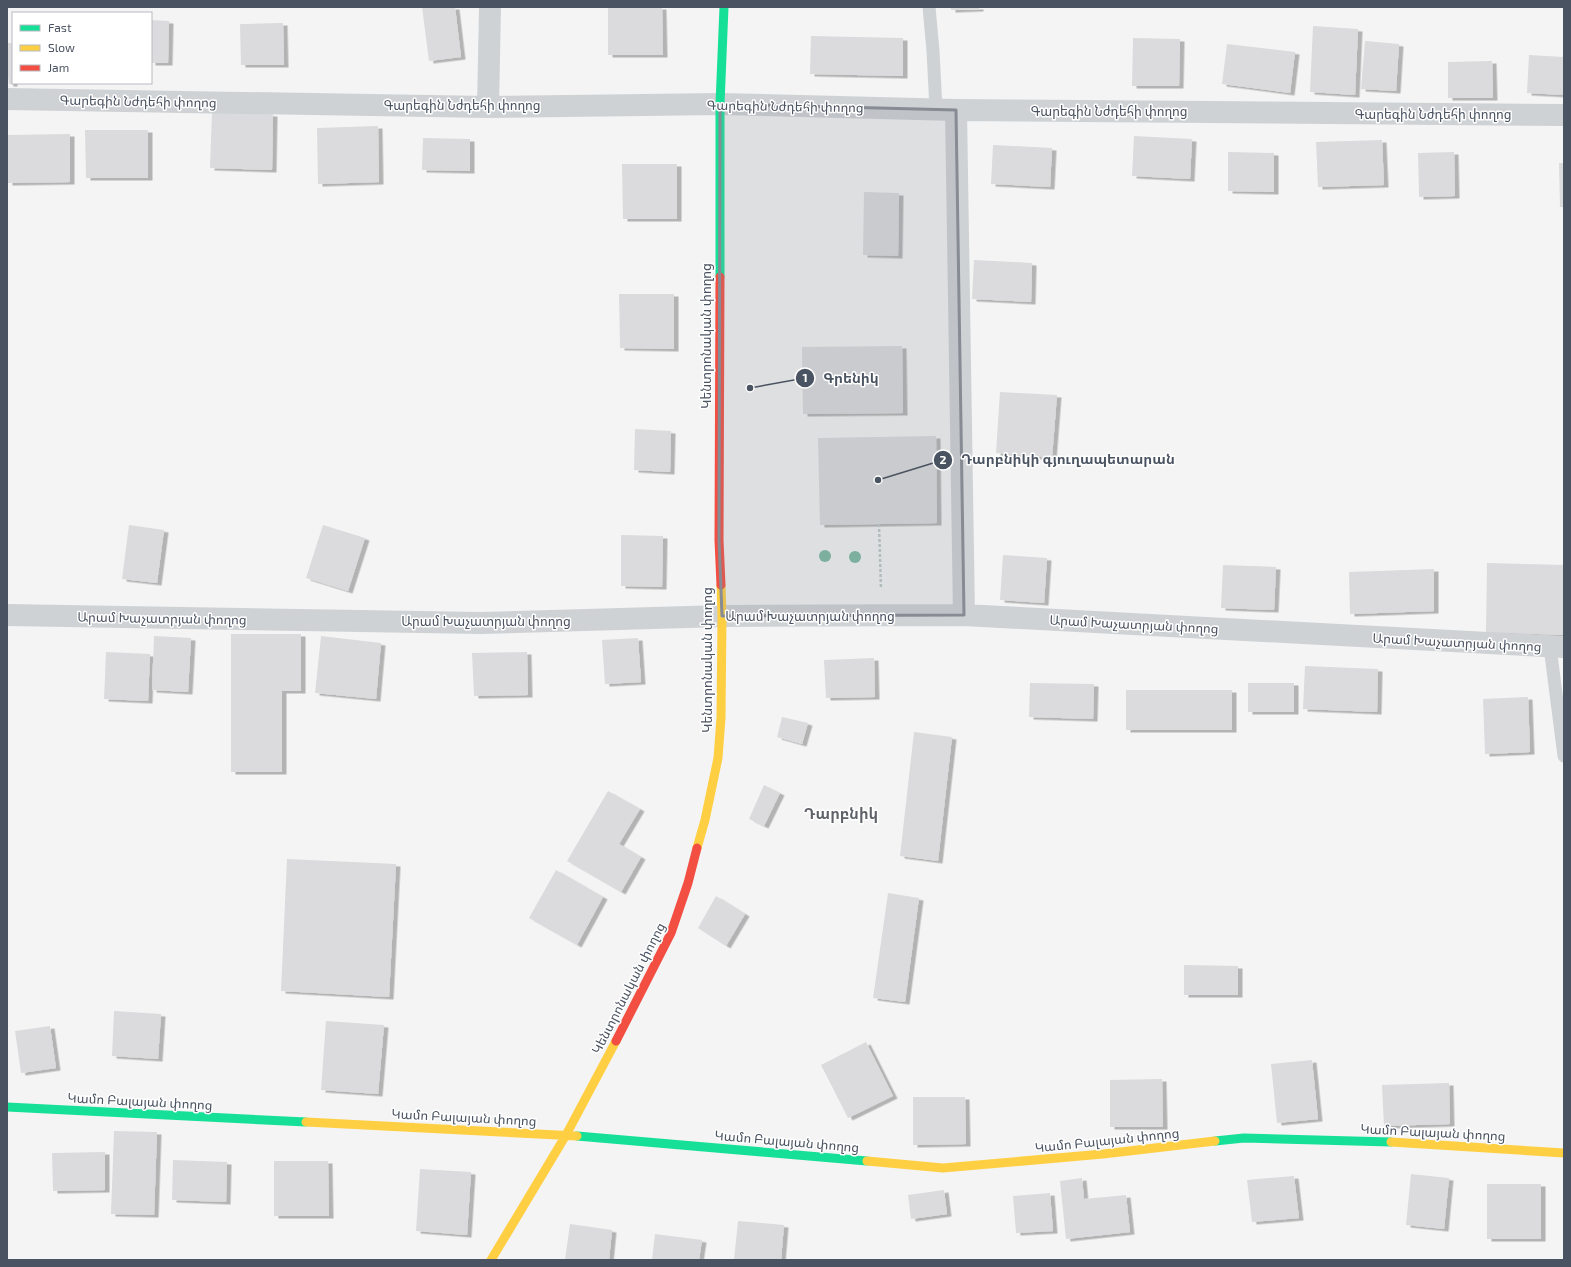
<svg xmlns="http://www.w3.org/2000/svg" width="1571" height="1267" font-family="'Exo 2','Noto Sans Armenian',sans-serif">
<defs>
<filter id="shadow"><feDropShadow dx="4.5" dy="2.5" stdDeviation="0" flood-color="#0004"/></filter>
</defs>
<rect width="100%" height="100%" fill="#f4f4f4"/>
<!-- building -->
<path fill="#dbdbdd" filter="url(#shadow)" d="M 422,7 L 455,7 L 461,57 L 429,61 Z
M 608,7 L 662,7 L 663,55 L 608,55 Z
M 951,7 L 979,7 L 979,9 L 951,10 Z
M 151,20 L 169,21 L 168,63 L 151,63 Z
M 283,23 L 284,65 L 241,65 L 240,24 Z
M 1313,26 L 1358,29 L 1355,95 L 1310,92 Z
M 811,36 L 903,38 L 903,76 L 810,74 Z
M 1133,38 L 1180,39 L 1179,86 L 1132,86 Z
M 1365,41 L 1399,44 L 1396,91 L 1361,89 Z
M 7,43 L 13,43 L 13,84 L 9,84 L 7,68 Z
M 1227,44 L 1295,52 L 1290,93 L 1222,84 Z
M 1529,55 L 1564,57 L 1564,95 L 1527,93 Z
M 1492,61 L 1493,98 L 1448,98 L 1448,62 Z
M 212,112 L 273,114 L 272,170 L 210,168 Z
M 378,126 L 379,182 L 318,184 L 317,128 Z
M 85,130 L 148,130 L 148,178 L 86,178 Z
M 70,134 L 70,182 L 8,183 L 7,135 Z
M 1134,136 L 1192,139 L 1190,179 L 1132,176 Z
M 423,138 L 470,139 L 470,171 L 422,170 Z
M 1382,140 L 1384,185 L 1318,187 L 1316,142 Z
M 993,145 L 1052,148 L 1050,187 L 991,184 Z
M 1228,152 L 1274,153 L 1274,192 L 1228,191 Z
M 1454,152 L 1455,196 L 1419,197 L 1418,153 Z
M 1559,163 L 1564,163 L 1564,207 L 1560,207 Z
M 622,164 L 677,164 L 677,219 L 623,219 Z
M 864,192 L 899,193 L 898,256 L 863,255 Z
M 974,260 L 1032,263 L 1031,302 L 972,299 Z
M 619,294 L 674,294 L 674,349 L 620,348 Z
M 902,346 L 903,413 L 803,414 L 802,347 Z
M 1000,392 L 1057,395 L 1052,458 L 996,453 Z
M 635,429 L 671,431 L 670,472 L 634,470 Z
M 936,436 L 937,523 L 820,525 L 818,438 Z
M 129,525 L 164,530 L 157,583 L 122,579 Z
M 323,525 L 365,538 L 348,591 L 306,578 Z
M 621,535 L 663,536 L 662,587 L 621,586 Z
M 1003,555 L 1047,558 L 1044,603 L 1000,600 Z
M 1487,563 L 1564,565 L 1564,635 L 1486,632 Z
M 1223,565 L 1276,567 L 1274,610 L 1221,608 Z
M 1434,569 L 1434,611 L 1350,614 L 1349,572 Z
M 231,634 L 301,634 L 301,691 L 282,691 L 282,772 L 231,772 Z
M 154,636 L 191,638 L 188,692 L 152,690 Z
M 321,636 L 381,643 L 376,699 L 315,693 Z
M 638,638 L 641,682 L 605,684 L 602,640 Z
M 106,652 L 150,654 L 148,701 L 104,699 Z
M 527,652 L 528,695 L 474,696 L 472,653 Z
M 874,658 L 875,697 L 826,698 L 824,660 Z
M 1305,666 L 1378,669 L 1377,712 L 1303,709 Z
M 1030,683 L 1094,684 L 1093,719 L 1029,717 Z
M 1248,683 L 1294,683 L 1294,712 L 1248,712 Z
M 1126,690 L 1232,690 L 1232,730 L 1126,730 Z
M 1528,697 L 1530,752 L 1485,754 L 1483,699 Z
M 782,717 L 808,723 L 802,744 L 777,737 Z
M 914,732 L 952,737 L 938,861 L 900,856 Z
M 764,785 L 780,793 L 764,826 L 749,819 Z
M 608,791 L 640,809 L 619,844 L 641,857 L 621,892 L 567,861 Z
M 287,859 L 396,864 L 389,997 L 281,991 Z
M 556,870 L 603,897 L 577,945 L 529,918 Z
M 888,893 L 919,898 L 905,1002 L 873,998 Z
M 716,896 L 745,914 L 726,946 L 698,928 Z
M 1184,965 L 1238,966 L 1238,995 L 1184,995 Z
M 114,1011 L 161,1014 L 158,1059 L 112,1056 Z
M 326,1021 L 384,1025 L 378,1094 L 321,1090 Z
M 50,1026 L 56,1068 L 21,1073 L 15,1031 Z
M 866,1042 L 893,1096 L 848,1118 L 821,1065 Z
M 1312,1060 L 1318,1119 L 1277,1123 L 1271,1064 Z
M 1162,1079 L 1163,1127 L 1110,1127 L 1110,1080 Z
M 1449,1083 L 1450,1124 L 1384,1126 L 1382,1085 Z
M 913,1097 L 965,1097 L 966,1144 L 913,1145 Z
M 114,1131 L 157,1132 L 154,1215 L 111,1214 Z
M 105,1152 L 105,1190 L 53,1191 L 52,1153 Z
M 173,1160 L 227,1162 L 226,1202 L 172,1200 Z
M 274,1161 L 328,1161 L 329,1216 L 274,1216 Z
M 420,1169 L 471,1172 L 467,1235 L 416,1231 Z
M 1411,1174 L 1449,1178 L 1444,1229 L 1406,1225 Z
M 1294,1176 L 1299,1218 L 1252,1222 L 1247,1180 Z
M 1082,1178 L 1084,1199 L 1126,1195 L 1130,1232 L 1066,1239 L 1060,1181 Z
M 1487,1184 L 1541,1184 L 1541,1239 L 1487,1239 Z
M 944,1190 L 947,1214 L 911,1219 L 908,1195 Z
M 1050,1193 L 1053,1231 L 1016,1233 L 1013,1196 Z
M 738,1221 L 784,1225 L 781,1260 L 734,1260 Z
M 570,1224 L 612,1230 L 609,1260 L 565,1260 Z
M 655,1234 L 702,1240 L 699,1260 L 652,1260 Z"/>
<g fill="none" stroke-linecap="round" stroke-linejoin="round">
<!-- path -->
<path stroke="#bdc8c6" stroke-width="2.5" stroke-dasharray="3 2" stroke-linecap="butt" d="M 879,524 L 881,589"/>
<!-- lane -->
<path stroke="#cfd2d5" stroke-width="13" d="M 929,7 L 933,51 L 936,109
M 1550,647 L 1564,756"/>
<!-- street -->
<path stroke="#cfd2d5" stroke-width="22" d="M 7,99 L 488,107 L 720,104 L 956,110 L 1564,115
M 488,107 L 490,7
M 956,110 L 964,615
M 7,615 L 481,623 L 722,616 L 964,615 L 1564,647"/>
<!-- fast -->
<path stroke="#16e098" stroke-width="9" d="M 720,277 L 720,104 L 724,7
M 7,1107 L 306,1122
M 577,1136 L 867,1161
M 1215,1141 L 1244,1138 L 1391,1142"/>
<!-- slow -->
<path stroke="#ffcf43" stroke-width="9" d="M 697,848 L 705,820 L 718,758 L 721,718 L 722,616 L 721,585
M 306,1122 L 577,1136
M 1391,1142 L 1564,1153
M 867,1161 L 943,1168 L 1103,1154 L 1215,1141
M 491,1260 L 566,1135 L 616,1041"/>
<!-- jam -->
<path stroke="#f24e42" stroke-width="9" d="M 720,277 L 719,540 L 721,585
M 616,1041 L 671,933 L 688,883 L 697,848"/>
</g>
<!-- trees -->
<g fill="#7ab8a1">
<circle cx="825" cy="556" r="6"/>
<circle cx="855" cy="557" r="6"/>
</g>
<!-- marked area -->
<path fill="#868b94" fill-opacity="0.2" stroke="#868b94" stroke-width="3" stroke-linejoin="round" d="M 720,104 L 956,110 L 964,615 L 722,616 L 719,540 Z"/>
<g text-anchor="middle" stroke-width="3" stroke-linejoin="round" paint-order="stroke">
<!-- street labels -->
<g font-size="13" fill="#4a5361" stroke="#fff">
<text transform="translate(138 101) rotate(1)" y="5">Գարեգին Նժդեհի փողոց</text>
<text x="462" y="110">Գարեգին Նժդեհի փողոց</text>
<text transform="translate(785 106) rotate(1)" y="5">Գարեգին Նժդեհի փողոց</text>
<text x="1109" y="116">Գարեգին Նժդեհի փողոց</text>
<text x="1433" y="119">Գարեգին Նժդեհի փողոց</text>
<text transform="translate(706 336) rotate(-90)" y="5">Կենտրոնական փողոց</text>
<text x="810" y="621">Արամ Խաչատրյան փողոց</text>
<text transform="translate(162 618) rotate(1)" y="5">Արամ Խաչատրյան փողոց</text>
<text x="486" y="626">Արամ Խաչատրյան փողոց</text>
<text transform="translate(1134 624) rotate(3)" y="5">Արամ Խաչատրյան փողոց</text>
<text transform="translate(1457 642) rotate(3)" y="5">Արամ Խաչատրյան փողոց</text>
<text transform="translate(707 660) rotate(-90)" y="5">Կենտրոնական փողոց</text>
<text transform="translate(628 988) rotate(-63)" y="5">Կենտրոնական փողոց</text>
<text transform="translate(140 1101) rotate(3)" y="5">Կամո Բալայան փողոց</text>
<text transform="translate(464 1117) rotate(3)" y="5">Կամո Բալայան փողոց</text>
<text transform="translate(1433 1132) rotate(3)" y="5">Կամո Բալայան փողոց</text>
<text transform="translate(1107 1140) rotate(-6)" y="5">Կամո Բալայան փողոց</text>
<text transform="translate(787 1141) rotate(5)" y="5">Կամո Բալայան փողոց</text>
</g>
<!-- quarter labels -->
<g font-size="15" font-weight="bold" fill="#5f6268" stroke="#fff">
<text x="841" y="819">Դարբնիկ</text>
</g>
</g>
<!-- callouts -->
<path fill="none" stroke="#4a5361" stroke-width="1.5" d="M750 388L805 378M878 480L943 460"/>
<g fill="#4a5361" stroke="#fff" stroke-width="1.5">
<circle cx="750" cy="388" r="4"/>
<circle cx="878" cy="480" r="4"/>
<circle cx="805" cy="378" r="10"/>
<circle cx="943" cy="460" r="10"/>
</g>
<g font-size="12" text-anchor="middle" font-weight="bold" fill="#fff">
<text x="805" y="382">1</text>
<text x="943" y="464">2</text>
</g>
<g font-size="14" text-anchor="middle" font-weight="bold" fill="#4a5361" stroke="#fff" stroke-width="3" stroke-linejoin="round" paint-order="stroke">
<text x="851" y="383">Գրենիկ</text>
<text x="1068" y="464">Դարբնիկի գյուղապետարան</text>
</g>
<!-- border -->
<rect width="1571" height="1267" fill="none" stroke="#4a5361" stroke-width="16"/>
<!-- legend -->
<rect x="12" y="12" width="140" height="72" fill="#ffffff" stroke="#b7bac0"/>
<rect x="20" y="25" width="20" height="6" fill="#16e098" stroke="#b7bac0"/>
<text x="48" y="32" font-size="12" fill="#4a5361">Fast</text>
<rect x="20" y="45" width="20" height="6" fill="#ffcf43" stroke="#b7bac0"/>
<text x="48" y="52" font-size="12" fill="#4a5361">Slow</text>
<rect x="20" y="65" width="20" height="6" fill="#f24e42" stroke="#b7bac0"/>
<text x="48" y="72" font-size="12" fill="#4a5361">Jam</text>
</svg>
